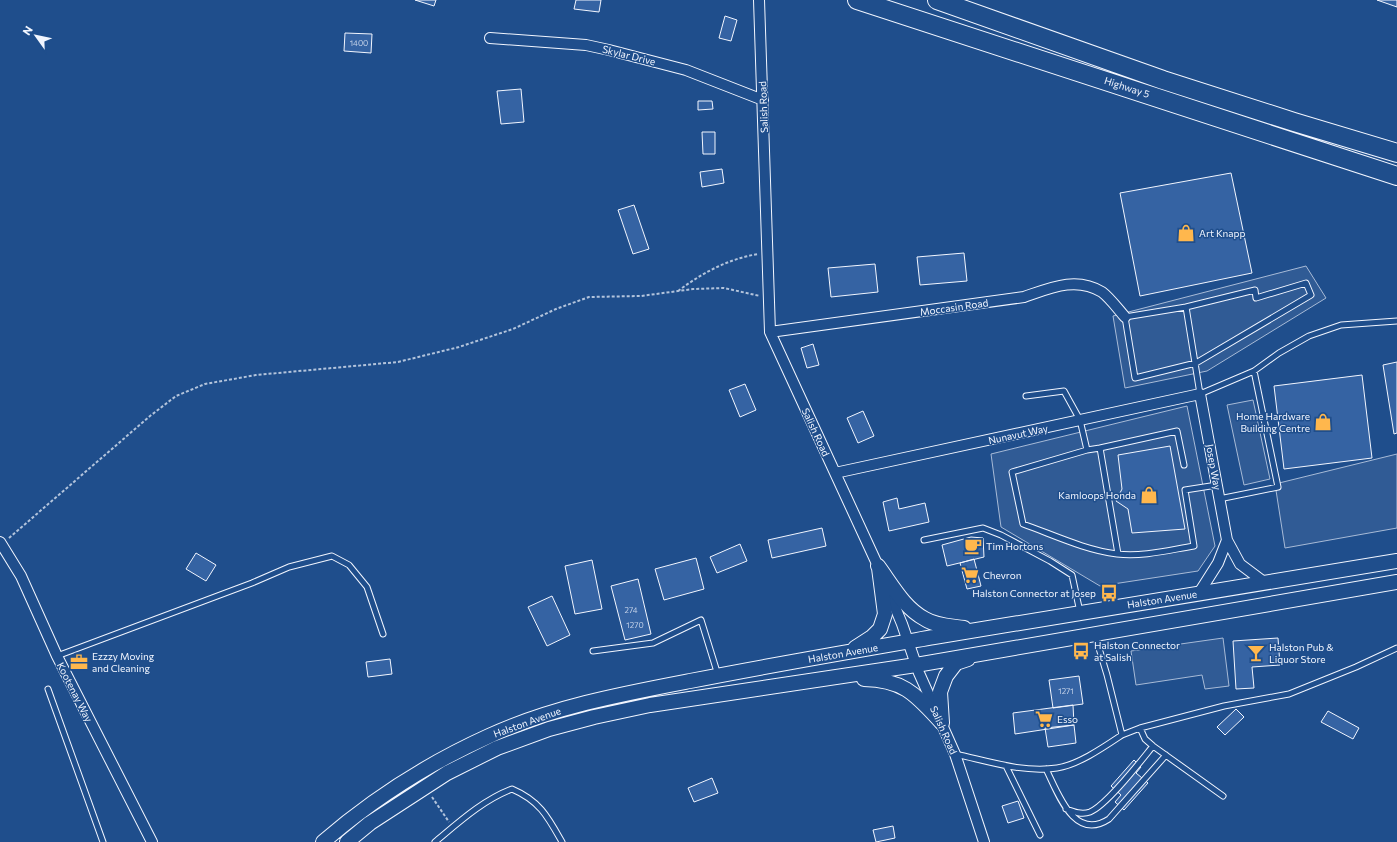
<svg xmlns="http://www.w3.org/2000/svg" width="1397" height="842" font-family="Commissioner,sans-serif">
<rect width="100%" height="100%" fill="#1f4e8c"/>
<!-- parking -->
<path fill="#305b95" stroke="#a8bbd7" d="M 1306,266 L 1326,298 L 1207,371 L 1125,388 L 1113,316 Z
M 1253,400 L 1270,479 L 1244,485 L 1227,405 Z
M 1187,406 L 1215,546 L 1198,571 L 1100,586 L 1001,527 L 991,454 Z
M 1397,454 L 1397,528 L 1285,548 L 1275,484 Z
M 1223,638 L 1229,686 L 1205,689 L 1202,675 L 1136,685 L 1131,651 Z"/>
<!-- building -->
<path fill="#3563a3" stroke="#f2f6ff" d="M 415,0 L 436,0 L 434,6 Z
M 576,0 L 601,0 L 599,12 L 574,9 Z
M 1377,0 L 1397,0 L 1397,7 Z
M 725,16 L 737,20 L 731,41 L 719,38 Z
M 345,33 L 372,34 L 371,53 L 344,51 Z
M 521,89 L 524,122 L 501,124 L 497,91 Z
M 698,101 L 712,101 L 713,109 L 698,110 Z
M 702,132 L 715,132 L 715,154 L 703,154 Z
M 722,169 L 724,183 L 702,187 L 700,172 Z
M 1231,173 L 1252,273 L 1140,296 L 1120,193 Z
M 634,205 L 649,249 L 633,254 L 618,210 Z
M 964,253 L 967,281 L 920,285 L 917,257 Z
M 875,264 L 878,292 L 831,297 L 828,268 Z
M 813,344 L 819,365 L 807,368 L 801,348 Z
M 1397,362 L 1397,433 L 1394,434 L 1383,365 Z
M 1362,375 L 1372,458 L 1284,469 L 1274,386 Z
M 745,384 L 756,410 L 740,417 L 729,390 Z
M 863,411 L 874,436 L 858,443 L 847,418 Z
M 1170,446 L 1185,529 L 1132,533 L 1128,509 L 1116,501 L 1122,489 L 1118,455 Z
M 897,498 L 899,509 L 925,503 L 929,522 L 889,531 L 883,502 Z
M 822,528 L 826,546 L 772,558 L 768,540 Z
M 971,537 L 983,538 L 984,557 L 947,566 L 942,545 Z
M 740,544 L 747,561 L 717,573 L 710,557 Z
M 196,553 L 216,565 L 206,581 L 186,569 Z
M 696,558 L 704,589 L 664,600 L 655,569 Z
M 974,559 L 981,586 L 967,589 L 960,563 Z
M 592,560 L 602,609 L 575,614 L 565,566 Z
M 638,579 L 651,634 L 625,640 L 611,586 Z
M 552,596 L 570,635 L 547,646 L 528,607 Z
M 1278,638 L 1280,665 L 1252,667 L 1254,688 L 1236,689 L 1233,641 Z
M 390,659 L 392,674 L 368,677 L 366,662 Z
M 1079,676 L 1083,704 L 1053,708 L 1049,680 Z
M 1073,705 L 1074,725 L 1015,734 L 1013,713 Z
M 1236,709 L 1244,717 L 1225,735 L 1217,727 Z
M 1328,711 L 1359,728 L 1353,739 L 1321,722 Z
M 1074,725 L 1076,743 L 1048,747 L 1045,728 Z
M 1134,760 L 1141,767 L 1136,773 L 1148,783 L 1124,810 L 1115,802 L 1121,795 L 1111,786 Z
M 712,778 L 718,793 L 694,802 L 688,788 Z
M 1018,801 L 1024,818 L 1008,823 L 1002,806 Z
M 893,826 L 895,838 L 876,842 L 873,830 Z"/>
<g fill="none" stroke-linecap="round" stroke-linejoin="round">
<!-- lane casing -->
<g stroke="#f2f6ff" stroke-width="7">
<path id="lane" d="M 1186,307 L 1255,290 L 1256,298 L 1306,283 L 1311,295 L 1196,363 L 1135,378 L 1125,317 L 1186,307 L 1200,394 L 1254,371 L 1279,353 L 1309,336 L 1341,325 L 1397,321
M 1026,396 L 1064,391 L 1080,420 L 1087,450 L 1100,448 L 1118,554
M 1100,448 L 1177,431 L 1184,465
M 1087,450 L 1012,472 L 1023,524 C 1054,535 1085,550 1117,554 C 1143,557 1169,550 1194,546 L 1185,490 L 1217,485
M 1219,499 L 1278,487 L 1254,371
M 924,540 L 983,528 L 1001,535 L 1050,561 L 1072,575 L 1080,612
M 593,651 L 653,643 L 701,620 L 718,675
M 57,656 L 252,583 L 289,567 L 332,556 L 349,565 L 367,587 L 383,634
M 48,689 L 103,842
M 1140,728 L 1145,739 L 1153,746 L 1223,796
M 1122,735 L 1140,728 L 1224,706 L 1289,694 L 1356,667 L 1397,648
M 955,754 C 988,761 1022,773 1057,768 C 1078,765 1104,747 1122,735 L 1107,675 L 1095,635
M 1006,766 L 1040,835
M 1046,769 C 1058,793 1074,842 1109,819 L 1166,755
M 1066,809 C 1074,812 1082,815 1090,812 C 1107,805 1140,762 1153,746
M 435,842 C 459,822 483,800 512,789 C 540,801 548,817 562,842"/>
</g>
<!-- street casing -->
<g stroke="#f2f6ff" stroke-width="12">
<path id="street" d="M 759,0 L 770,332 L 878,566 L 902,624 L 919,673 L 955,754 L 984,842
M 490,38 L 586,45 L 609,50 L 686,70 L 763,100
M 770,332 L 1024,297 C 1050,288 1076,276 1102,292 C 1110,298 1118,309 1125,317
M 835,473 L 1200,394 L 1227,540 L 1240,564 L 1264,582
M 0,542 L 21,576 L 57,656 L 152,842
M 1199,593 L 1218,563 L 1227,540"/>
</g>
<!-- secondary casing -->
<g stroke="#f2f6ff" stroke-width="16">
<path id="secondary" d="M 878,566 C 892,585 904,608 925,619 C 936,626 951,626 964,628
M 855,648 L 872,637 L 880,629 L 885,614 L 879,568
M 864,679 C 905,680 916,695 942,723
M 942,723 L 940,692 L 946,676 L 956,663 L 968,659
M 323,842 C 374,798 427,764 489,736 C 552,707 622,694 690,681 C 771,665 853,651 934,637 C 1089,612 1243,586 1397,561
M 347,842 L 370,823 L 447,773 L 497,748 L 549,729 L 594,717 L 650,705 L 916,665 L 1397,582"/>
</g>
<!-- highway casing -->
<g stroke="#f2f6ff" stroke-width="20">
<path id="highway" d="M 857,0 L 1397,176
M 937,0 L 1163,80 L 1294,122 L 1397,153"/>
</g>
<!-- path -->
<path stroke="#b3c4dc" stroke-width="2" stroke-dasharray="3 2" stroke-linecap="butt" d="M 678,291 C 702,273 728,259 758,254
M 9,538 L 150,416 L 176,396 L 205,384 L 256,375 L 398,362 L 459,347 L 513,329 L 556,309 L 589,297 L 641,296 L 693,289 L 724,288 L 760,296
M 432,797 L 449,822"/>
<!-- lane -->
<use href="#lane" stroke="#1f4e8c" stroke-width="5"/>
<!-- street -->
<use href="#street" stroke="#1f4e8c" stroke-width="10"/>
<!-- secondary -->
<use href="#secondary" stroke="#1f4e8c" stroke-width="14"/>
<!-- highway -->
<use href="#highway" stroke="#1f4e8c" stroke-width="18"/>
</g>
<!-- icons -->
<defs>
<g id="shop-bare" transform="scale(1.38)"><path d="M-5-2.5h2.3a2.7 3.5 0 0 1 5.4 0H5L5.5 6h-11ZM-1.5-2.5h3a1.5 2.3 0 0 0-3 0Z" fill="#ffb74d" stroke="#1f4e8c" stroke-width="2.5" paint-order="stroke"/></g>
<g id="cafe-bare" transform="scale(1.38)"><path d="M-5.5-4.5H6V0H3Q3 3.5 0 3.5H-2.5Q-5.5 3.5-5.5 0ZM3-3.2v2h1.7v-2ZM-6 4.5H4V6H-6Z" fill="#ffb74d" stroke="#1f4e8c" stroke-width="2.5" paint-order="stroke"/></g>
<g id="supermarket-bare" transform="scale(1.38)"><path d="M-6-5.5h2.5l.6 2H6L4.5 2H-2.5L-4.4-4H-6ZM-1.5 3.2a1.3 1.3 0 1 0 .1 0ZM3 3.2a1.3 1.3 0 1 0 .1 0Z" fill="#ffb74d" stroke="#1f4e8c" stroke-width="2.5" paint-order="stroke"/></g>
<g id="bus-bare" transform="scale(1.38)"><path d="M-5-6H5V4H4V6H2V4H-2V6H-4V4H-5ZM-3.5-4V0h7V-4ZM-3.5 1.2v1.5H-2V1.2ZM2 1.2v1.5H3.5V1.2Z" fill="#ffb74d" stroke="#1f4e8c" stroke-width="2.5" paint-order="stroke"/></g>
<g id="bar-bare" transform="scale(1.38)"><path d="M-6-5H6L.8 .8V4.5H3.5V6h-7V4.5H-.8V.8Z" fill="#ffb74d" stroke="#1f4e8c" stroke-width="2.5" paint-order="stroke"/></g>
<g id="office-bare" transform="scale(1.38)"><path d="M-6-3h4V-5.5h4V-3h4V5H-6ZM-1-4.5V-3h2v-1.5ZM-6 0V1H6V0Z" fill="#ffb74d" stroke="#1f4e8c" stroke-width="2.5" paint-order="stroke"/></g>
</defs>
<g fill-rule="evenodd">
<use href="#shop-bare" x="1186" y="233"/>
<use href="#shop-bare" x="1323" y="422"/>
<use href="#shop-bare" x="1149" y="495"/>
<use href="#cafe-bare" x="973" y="546"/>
<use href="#supermarket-bare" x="970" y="575"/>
<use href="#bus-bare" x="1109" y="593"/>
<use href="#bus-bare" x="1081" y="651"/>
<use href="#bar-bare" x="1256" y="653"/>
<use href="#office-bare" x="79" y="662"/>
<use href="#supermarket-bare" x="1044" y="719"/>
</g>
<g text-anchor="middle" stroke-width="3" stroke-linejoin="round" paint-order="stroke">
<!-- number labels -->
<g font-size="8" fill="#c3d1e8">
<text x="359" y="46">1400</text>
<text x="631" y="613">274</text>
<text x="635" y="628">1270</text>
<text x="1066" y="694">1271</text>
</g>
<!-- street labels -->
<g font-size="10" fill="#f2f6ff" stroke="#1f4e8c">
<text transform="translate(629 55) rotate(14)" y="4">Skylar Drive</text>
<text transform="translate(1127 87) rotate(18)" y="4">Highway 5</text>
<text transform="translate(763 107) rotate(-92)" y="4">Salish Road</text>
<text transform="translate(954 307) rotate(-8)" y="4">Moccasin Road</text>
<text transform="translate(816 432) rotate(65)" y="4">Salish Road</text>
<text transform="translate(1018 434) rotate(-12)" y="4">Nunavut Way</text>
<text transform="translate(1214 467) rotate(80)" y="4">Josep Way</text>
<text transform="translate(1162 599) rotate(-9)" y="4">Halston Avenue</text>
<text transform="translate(843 653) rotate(-10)" y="4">Halston Avenue</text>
<text transform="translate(75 692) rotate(63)" y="4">Kootenay Way</text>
<text transform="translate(527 722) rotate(-20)" y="4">Halston Avenue</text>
<text transform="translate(944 730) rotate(66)" y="4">Salish Road</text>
</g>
<!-- poi labels -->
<g font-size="10" fill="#f2f6ff" stroke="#1f4e8c" text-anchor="start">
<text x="1199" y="237">Art Knapp</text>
<text x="1310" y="420" text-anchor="end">Home Hardware<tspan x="1310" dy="12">Building Centre</tspan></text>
<text x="1136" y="499" text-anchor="end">Kamloops Honda</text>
<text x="986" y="550">Tim Hortons</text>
<text x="983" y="579">Chevron</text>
<text x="1096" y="597" text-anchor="end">Halston Connector at Josep</text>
<text x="1094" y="649">Halston Connector<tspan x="1094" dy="12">at Salish</tspan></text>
<text x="1269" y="651">Halston Pub &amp;<tspan x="1269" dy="12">Liquor Store</tspan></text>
<text x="92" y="660">Ezzzy Moving<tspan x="92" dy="12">and Cleaning</tspan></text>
<text x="1057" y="723">Esso</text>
</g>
</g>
<!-- north arrow -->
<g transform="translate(36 36) rotate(303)" stroke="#1f4e8c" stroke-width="3" paint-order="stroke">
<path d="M0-3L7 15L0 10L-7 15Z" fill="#f2f6ff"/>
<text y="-6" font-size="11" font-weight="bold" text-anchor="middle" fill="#f2f6ff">N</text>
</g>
</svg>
